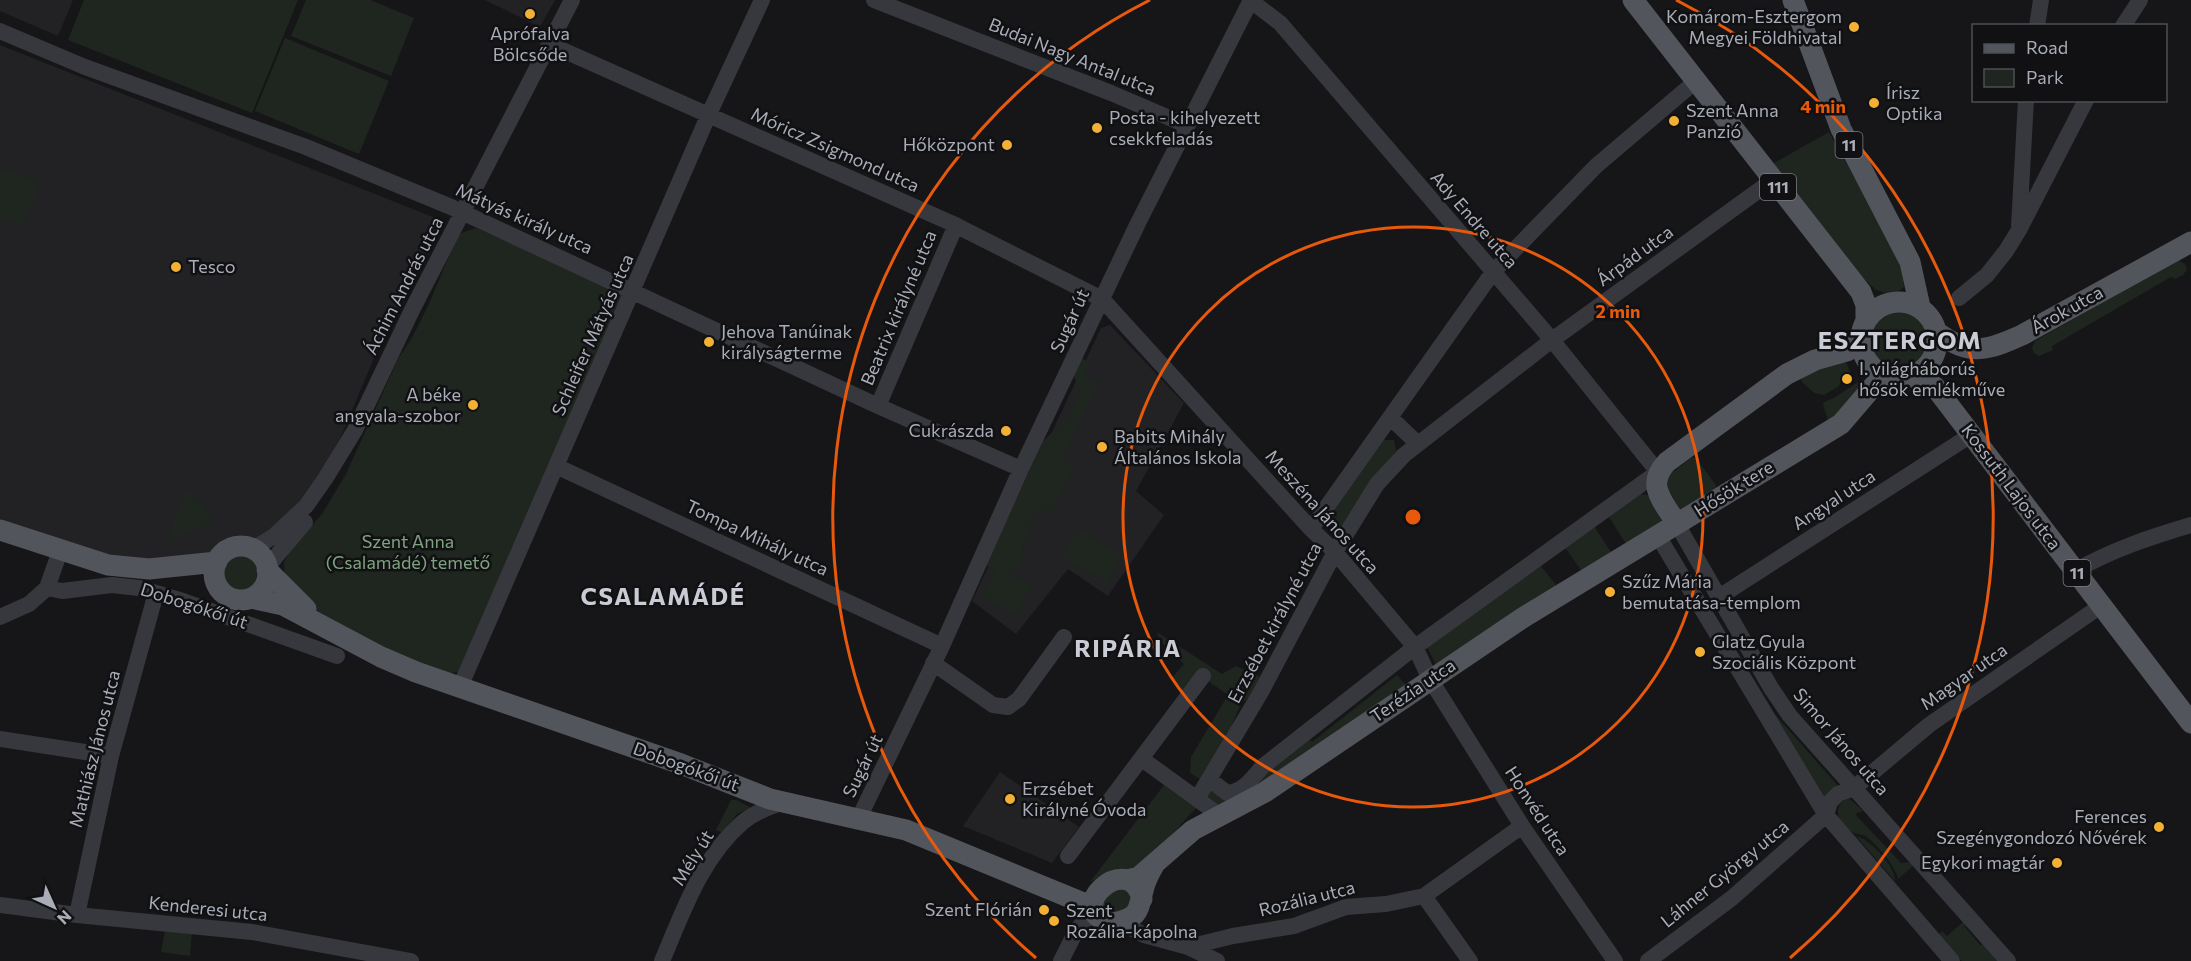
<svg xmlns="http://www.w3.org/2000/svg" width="2191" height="961" font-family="Commissioner,sans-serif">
<rect width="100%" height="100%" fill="#161618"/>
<!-- built -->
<path fill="#222225" d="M 0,0 L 73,0 L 58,36 L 0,11 Z
M 485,0 L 555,0 L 540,27 Z
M 0,45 L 443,221 L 384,334 L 343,432 L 315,487 L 259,540 L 250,538 L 225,548 L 219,554 L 197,562 L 109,558 L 0,530 Z
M 1110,325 L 1184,403 L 1136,491 L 1164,515 L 1108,596 L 1068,569 L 1016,634 L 972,601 L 1101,328 Z
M 1000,772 L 1079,827 L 1052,863 L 963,826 Z"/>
<!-- green -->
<path fill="#1e261f" d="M 84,0 L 298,0 L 252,113 L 68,40 Z
M 306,0 L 370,0 L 414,18 L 391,76 L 291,36 Z
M 285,38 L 389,81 L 359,154 L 255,111 Z
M 1829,132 L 1873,211 L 1902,269 L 1904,287 L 1893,295 L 1876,290 L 1853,268 L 1772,164 Z
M 0,168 L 40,183 L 23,227 L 0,218 Z
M 476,228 L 624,292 L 458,672 L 444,674 L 392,653 L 314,611 L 285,579 L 284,562 L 292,547 L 322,514 L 346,474 L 398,359 C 426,321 439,275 459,234 Z
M 2178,260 L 2185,264 L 2187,270 L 2183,275 L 2175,279 L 2171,277 L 2052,346 L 2053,350 L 2039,356 L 2034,353 L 2032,348 L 2035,341 Z
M1870 341a31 31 0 1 1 62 0a31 31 0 1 1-62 0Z
M 1081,358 L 1089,362 L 1085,375 L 1088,380 L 1100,379 L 1063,457 L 1074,467 L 1053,512 L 1036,511 L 1022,548 L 1022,565 L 1012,575 L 1032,587 L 1016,615 L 982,596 L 996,571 L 985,564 L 1044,440 L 1069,416 L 1080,391 L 1073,374 Z
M 1845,359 L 1850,372 L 1842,378 L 1839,386 L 1824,395 L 1814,393 L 1802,382 L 1801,377 Z
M 1858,382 L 1864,386 L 1853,406 L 1828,420 L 1823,405 L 1824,402 L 1834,398 Z
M 1379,440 L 1394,440 L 1396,451 L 1344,531 L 1332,531 L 1324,519 Z
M 1691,458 L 1696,458 L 1716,485 L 1715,491 L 1681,511 L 1668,489 L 1668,476 Z
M 185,491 C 204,499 207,505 213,524 L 167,540 Z
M 1640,494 L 1648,495 L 1664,523 L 1628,547 L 1609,517 Z
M 1594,526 L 1613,555 L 1583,573 L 1564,546 Z
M 1078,529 L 1123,556 L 1107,583 L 1062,557 Z
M219 573a22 22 0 1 1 44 0a22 22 0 1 1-44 0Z
M 1541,566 L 1560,590 L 1437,667 L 1427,647 Z
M 1157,632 L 1222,674 L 1236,666 L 1263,678 L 1253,695 L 1241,703 L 1225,742 L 1200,779 L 1190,773 L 1191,757 L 1228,695 L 1208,681 L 1185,694 L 1171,679 L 1184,664 L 1159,640 Z
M 1397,675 L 1409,688 L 1221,809 L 1206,795 L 1211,789 L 1226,795 L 1309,739 L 1312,742 Z
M 1773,712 L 1839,787 L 1826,799 Z
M 1164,785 L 1196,808 L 1136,874 L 1104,875 L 1090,882 Z
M 1850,799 L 1863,811 L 1855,814 L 1901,863 L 1911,862 L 1914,865 L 1898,879 C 1897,868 1877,845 1867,837 C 1863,834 1858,835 1854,833 C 1840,827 1831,809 1845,800 Z
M 731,800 L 736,800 L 752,808 L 737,814 L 722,833 L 716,830 Z
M 1856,836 C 1869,838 1896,867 1895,881 Z
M 1116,884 L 1139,901 L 1111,920 L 1097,899 Z
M 1964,921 L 1965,927 L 1980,945 L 1985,945 L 1998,961 L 1962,961 L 1938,935 L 1942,931 L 1947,936 Z
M 165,931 L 192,932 L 190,956 L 161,952 Z"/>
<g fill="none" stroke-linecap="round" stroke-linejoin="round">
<!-- minor -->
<path stroke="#37383d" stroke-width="16" d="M 874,0 L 1111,93 L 1186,125
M 2037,26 L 2041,0
M 2123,26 L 2140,0
M 0,31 L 85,67 L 306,147 L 451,207 L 878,406 L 1021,469
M 549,44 L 951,223 L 1102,299 L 1311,529 L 1335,552 L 1415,647 L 1430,679 L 1522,826 L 1615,961
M 2019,226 L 2026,100
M 1959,298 L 1987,275 L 2006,251 L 2019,230 L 2086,100
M 878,406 L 956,225
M 1391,418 L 1418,444
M 556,466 L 942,646
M 1677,524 L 1771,688 L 1790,716 L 2008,961
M 1311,529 L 1493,272 L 1596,166 L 1696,81
M 1658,536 L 1826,815 L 1952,961
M 250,548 L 258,546 L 274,536 L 306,506 L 325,479 L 355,430 L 412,310 L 572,0
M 267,567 L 305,522
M 2075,571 C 2111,550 2151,537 2191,525
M 47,588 L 62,591 L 112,585 L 139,588 L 183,601 L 337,656
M 1719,597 L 1971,435
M 0,617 L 29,604 L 47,588 L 60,551
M 933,663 L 993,705 L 1008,707 L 1019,699 L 1064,637
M 460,687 L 709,114 L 762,0
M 0,739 L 111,756
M 1142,759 L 1219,815
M 1209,779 L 1227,793 C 1243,792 1252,779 1262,767 L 1415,647 L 1658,472 L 1552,340 L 1280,23 L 1251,1
M 1197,799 L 1261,692 L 1335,552 L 1377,484 L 1404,455 L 1552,340 L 1773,180
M 1826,815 L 1830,802 L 1838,794 L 1854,788 L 1929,725 L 2102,605
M 858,820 L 942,646 L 1021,469 L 1138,223 L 1251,0
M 1068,856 L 1203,676
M 1424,896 L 1470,961
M 0,905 L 77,915 L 252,932 L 411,961
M 77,915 L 111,756 L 156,593
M 1120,922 L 1144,935 L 1188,947 L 1217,961
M 1188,947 L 1233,936 L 1294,926 L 1346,907 L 1386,904 L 1424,896 L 1522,826
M 662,961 C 683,912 701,858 743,822 C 755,812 770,807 784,802
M 1061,961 L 1076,931 L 1094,910
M 1648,961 L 1732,898 L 1826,815"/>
<!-- major -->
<path stroke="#53555c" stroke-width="21" d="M 1633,0 L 1861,292 L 1866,305 L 1866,321
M 1793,0 L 1841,129 L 1910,262 L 1920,307
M1861 340a38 38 0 1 1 76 0a38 38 0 1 1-76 0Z
M 1938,333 C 1970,357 1989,350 2022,335 L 2191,242
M 1911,376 L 1935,387 L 2191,723
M 1677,524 C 1663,501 1645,485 1667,462 L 1787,374 L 1815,360 L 1847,351 L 1861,339
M 0,530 L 108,565 L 149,569 L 217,562
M214 573a27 27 0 1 1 54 0a27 27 0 1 1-54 0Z
M 267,570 L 306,609
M 251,598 L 283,605 L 381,657 L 416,672 L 681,764 L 770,799 L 906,830 L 1093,907
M 1128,880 L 1139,877 L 1193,830 L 1265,792 L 1524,617 L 1841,424 L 1883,375
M 1142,899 C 1129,847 1058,913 1114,923 C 1142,916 1137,911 1144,887 C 1146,879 1150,872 1154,865"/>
</g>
<!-- distance rings -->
<g fill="none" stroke="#e8590c" stroke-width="3">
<circle cx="1413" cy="517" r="290"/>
<path d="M1036 958A580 580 0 0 1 1150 0M1676 0A580 580 0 0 1 1790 958"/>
</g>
<!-- markers -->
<g fill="#f2b134" stroke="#111113" stroke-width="2">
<circle cx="530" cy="14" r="6"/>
<circle cx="1854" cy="27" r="6"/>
<circle cx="1874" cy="103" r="6"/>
<circle cx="1674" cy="121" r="6"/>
<circle cx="1097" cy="128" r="6"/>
<circle cx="1007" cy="145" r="6"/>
<circle cx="176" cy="267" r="6"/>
<circle cx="709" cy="342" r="6"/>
<circle cx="1847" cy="379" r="6"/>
<circle cx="473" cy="405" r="6"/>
<circle cx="1006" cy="431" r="6"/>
<circle cx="1102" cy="447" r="6"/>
<circle cx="1610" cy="592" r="6"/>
<circle cx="1700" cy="652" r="6"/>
<circle cx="1010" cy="799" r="6"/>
<circle cx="2159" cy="827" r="6"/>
<circle cx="2057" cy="863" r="6"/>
<circle cx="1044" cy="910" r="6"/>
<circle cx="1054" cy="921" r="6"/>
</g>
<g text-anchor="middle" stroke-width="5" stroke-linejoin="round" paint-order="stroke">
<!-- shield labels -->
<g fill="#111113" stroke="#7b7e86" stroke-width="1.5">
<rect x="1835.5" y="132" width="27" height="26" rx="4.5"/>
<rect x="1760" y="174" width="36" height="26" rx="4.5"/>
<rect x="2063.5" y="560" width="27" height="26" rx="4.5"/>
</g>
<g font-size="16" font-weight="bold" fill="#a8adb8">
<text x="1849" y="151">11</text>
<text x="1778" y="193">111</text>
<text x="2077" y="579">11</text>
</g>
<!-- poi labels -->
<g font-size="18" fill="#a8adb8" stroke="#111113" text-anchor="start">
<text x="1842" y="23" text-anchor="end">Komárom-Esztergom<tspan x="1842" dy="21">Megyei Földhivatal</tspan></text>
<text x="530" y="40" text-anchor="middle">Aprófalva<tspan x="530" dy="21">Bölcsőde</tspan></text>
<text x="1886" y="99">Írisz<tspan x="1886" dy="21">Optika</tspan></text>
<text x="1686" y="117">Szent Anna<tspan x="1686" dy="21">Panzió</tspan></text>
<text x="1109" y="124">Posta - kihelyezett<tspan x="1109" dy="21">csekkfeladás</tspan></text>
<text x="995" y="151" text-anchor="end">Hőközpont</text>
<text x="188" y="273">Tesco</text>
<text x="721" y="338">Jehova Tanúinak<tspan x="721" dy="21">királyságterme</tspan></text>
<text x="1859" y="375">I. világháborús<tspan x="1859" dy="21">hősök emlékműve</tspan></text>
<text x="461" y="401" text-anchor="end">A béke<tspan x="461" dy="21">angyala-szobor</tspan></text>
<text x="994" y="437" text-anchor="end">Cukrászda</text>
<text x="1114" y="443">Babits Mihály<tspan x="1114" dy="21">Általános Iskola</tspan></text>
<text x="1622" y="588">Szűz Mária<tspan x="1622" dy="21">bemutatása-templom</tspan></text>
<text x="1712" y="648">Glatz Gyula<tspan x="1712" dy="21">Szociális Központ</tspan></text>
<text x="1022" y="795">Erzsébet<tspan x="1022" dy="21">Királyné Óvoda</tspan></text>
<text x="2147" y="823" text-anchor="end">Ferences<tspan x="2147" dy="21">Szegénygondozó Nővérek</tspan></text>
<text x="2045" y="869" text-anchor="end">Egykori magtár</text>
<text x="1032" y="916" text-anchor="end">Szent Flórián</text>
<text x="1066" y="917">Szent<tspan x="1066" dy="21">Rozália-kápolna</tspan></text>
</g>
<!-- street labels -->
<g font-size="18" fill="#a8adb8" stroke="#111113">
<text transform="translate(1072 57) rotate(22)" y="6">Budai Nagy Antal utca</text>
<text transform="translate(835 150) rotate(24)" y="6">Móricz Zsigmond utca</text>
<text transform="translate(524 219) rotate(24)" y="6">Mátyás király utca</text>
<text transform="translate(1474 220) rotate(49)" y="6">Ady Endre utca</text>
<text transform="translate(1635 256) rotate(-36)" y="6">Árpád utca</text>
<text transform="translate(404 286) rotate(-63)" y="6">Áchim András utca</text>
<text transform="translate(899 308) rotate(-67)" y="6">Beatrix királyné utca</text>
<text transform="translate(2067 310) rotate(-29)" y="6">Árok utca</text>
<text transform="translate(1070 321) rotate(-65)" y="6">Sugár út</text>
<text transform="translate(593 335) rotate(-66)" y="6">Schleifer Mátyás utca</text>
<text transform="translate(2011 487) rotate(53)" y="6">Kossuth Lajos utca</text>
<text transform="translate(1734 489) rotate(-32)" y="6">Hősök tere</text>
<text transform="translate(1834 500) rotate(-33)" y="6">Angyal utca</text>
<text transform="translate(1322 512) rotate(48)" y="6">Meszéna János utca</text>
<text transform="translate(757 538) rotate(25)" y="6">Tompa Mihály utca</text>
<text transform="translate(194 606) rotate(18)" y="6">Dobogókői út</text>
<text transform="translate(1275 623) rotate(-62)" y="6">Erzsébet királyné utca</text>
<text transform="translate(1964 677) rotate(-35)" y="6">Magyar utca</text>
<text transform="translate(1413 691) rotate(-34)" y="6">Terézia utca</text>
<text transform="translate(1841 742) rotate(49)" y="6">Simor János utca</text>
<text transform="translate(95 749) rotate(-76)" y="6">Mathiász János utca</text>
<text transform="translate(863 766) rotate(-64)" y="6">Sugár út</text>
<text transform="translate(686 767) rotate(20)" y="6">Dobogókői út</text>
<text transform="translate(1537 811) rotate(57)" y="6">Honvéd utca</text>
<text transform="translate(693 858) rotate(-58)" y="6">Mély út</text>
<text transform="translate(1725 874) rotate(-39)" y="6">Láhner György utca</text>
<text transform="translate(1307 899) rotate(-14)" y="6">Rozália utca</text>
<text transform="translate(208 909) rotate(6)" y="6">Kenderesi utca</text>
</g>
<!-- park labels -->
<g font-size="18" fill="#7fa381" stroke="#111113">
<text x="408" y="548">Szent Anna<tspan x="408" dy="21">(Csalamádé) temető</tspan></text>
</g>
<!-- district labels -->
<g font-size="24" font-weight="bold" letter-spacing="1.5" fill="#c9ccd4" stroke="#111113">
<text x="1900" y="349">ESZTERGOM</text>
<text x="663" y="605">CSALAMÁDÉ</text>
<text x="1128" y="657">RIPÁRIA</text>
</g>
</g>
<circle cx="1413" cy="517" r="9" fill="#e8590c" stroke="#111113" stroke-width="3"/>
<g font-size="18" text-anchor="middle" font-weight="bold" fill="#e8590c" stroke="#111113" stroke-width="5" stroke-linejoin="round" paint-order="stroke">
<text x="1823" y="113">4 min</text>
<text x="1618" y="318">2 min</text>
</g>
<!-- legend -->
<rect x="1972" y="24" width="195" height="78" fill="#111113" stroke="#4d4f55" stroke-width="1.5"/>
<rect x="1984" y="44" width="30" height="9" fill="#53555c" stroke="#4d4f55" stroke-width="1.5"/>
<text x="2026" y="54" font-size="18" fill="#a8adb8">Road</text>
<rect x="1984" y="69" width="30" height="18" fill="#1e261f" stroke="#4d4f55" stroke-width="1.5"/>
<text x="2026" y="84" font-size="18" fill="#a8adb8">Park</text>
<!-- north arrow -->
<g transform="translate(54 907) rotate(135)" stroke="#111113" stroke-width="4.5" paint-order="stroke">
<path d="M0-4.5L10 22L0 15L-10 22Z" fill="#a8adb8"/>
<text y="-9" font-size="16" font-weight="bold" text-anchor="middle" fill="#a8adb8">N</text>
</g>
</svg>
